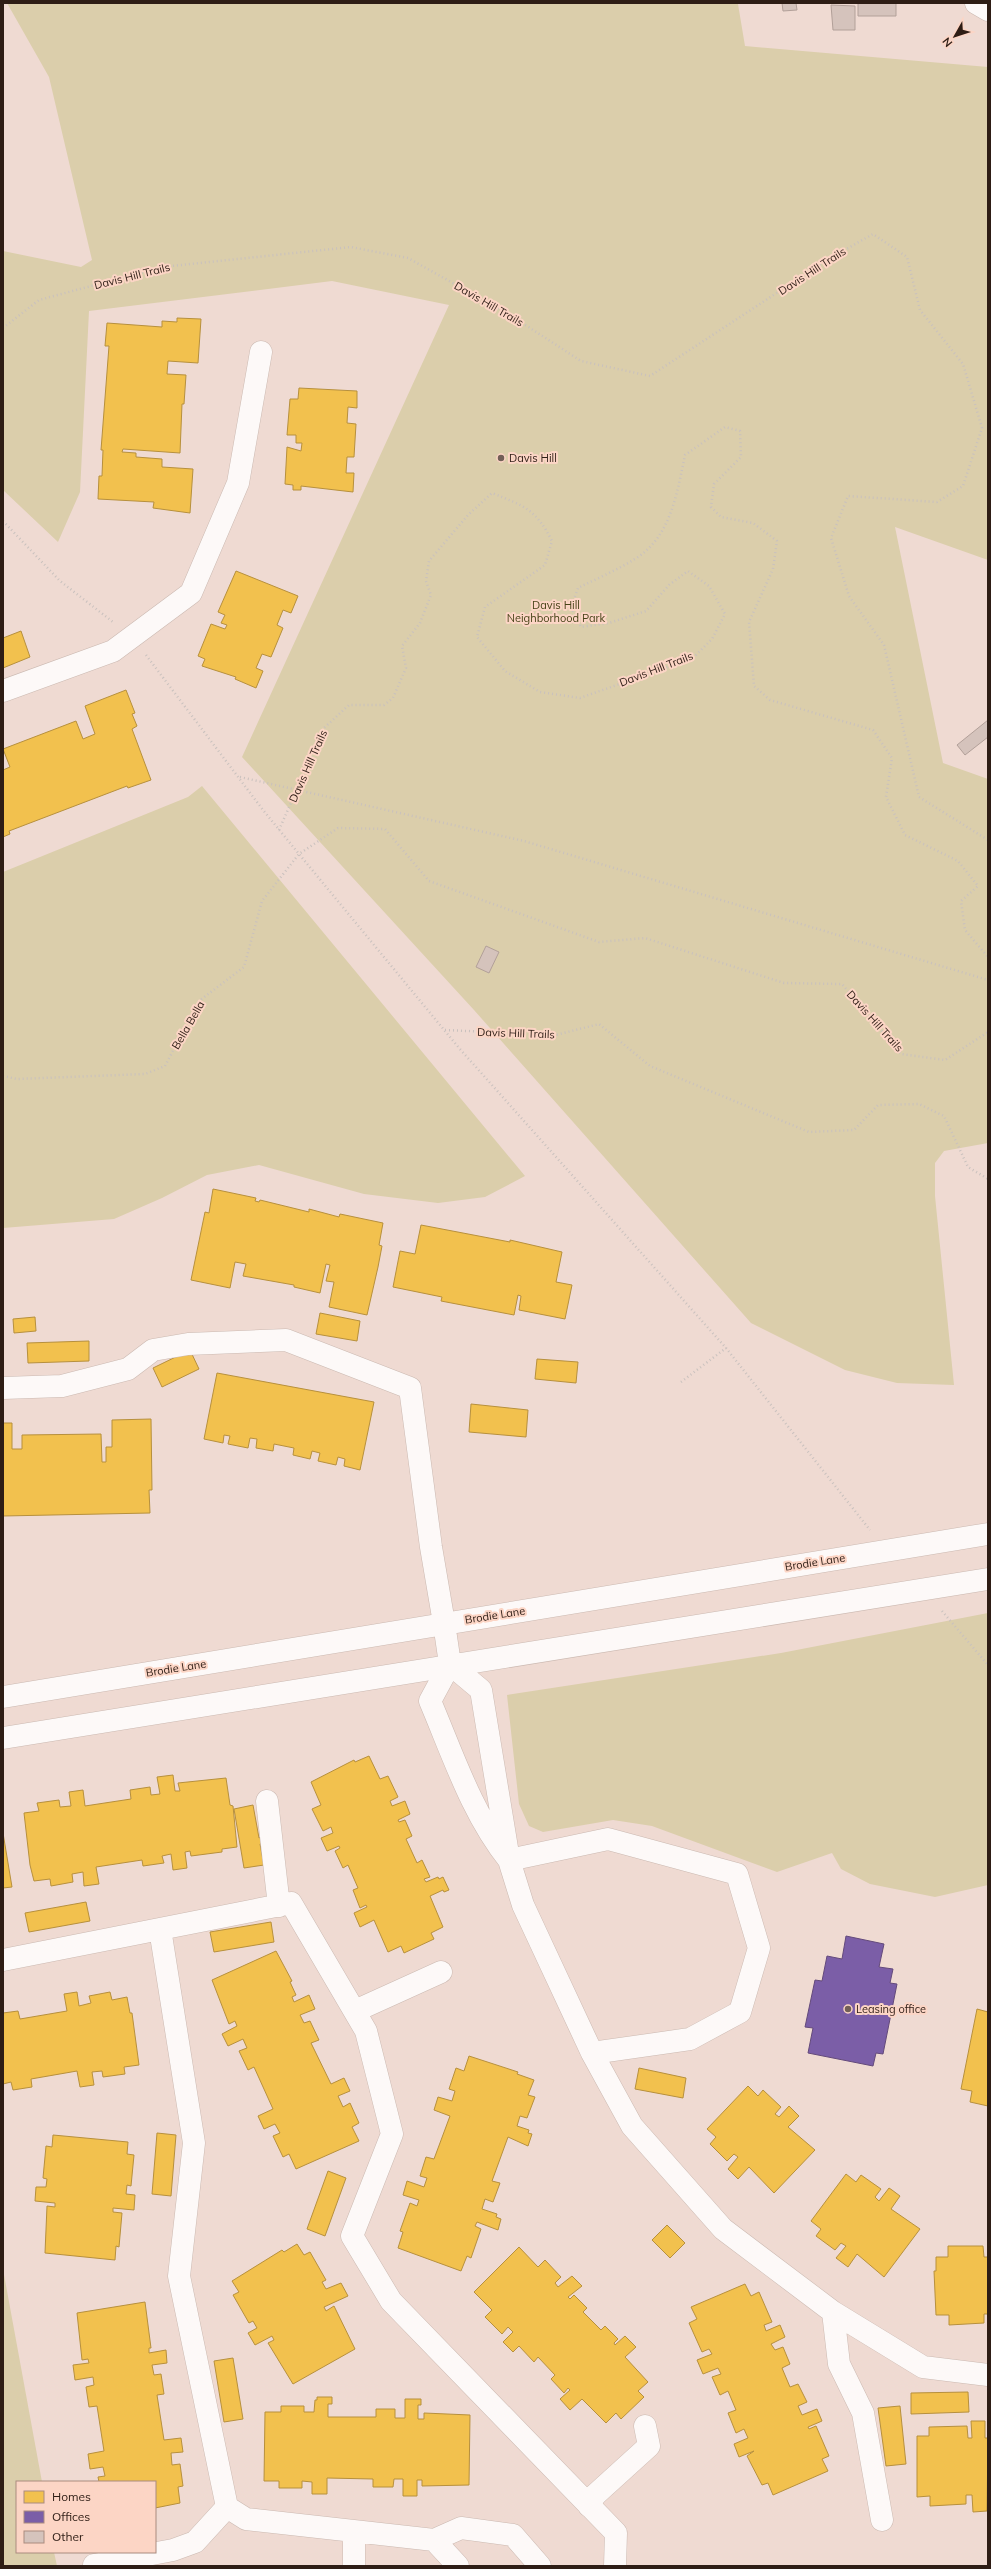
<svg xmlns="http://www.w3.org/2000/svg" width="991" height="2569" font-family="Mulish,sans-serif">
<rect width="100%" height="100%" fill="#efdad2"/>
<!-- green -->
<path fill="#dbceab" d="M 7,3 L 724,3 L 738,4 L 745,46 L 988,67 L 988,560 L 895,527 L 943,763 L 988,779 L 988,1143 L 944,1151 L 935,1163 L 935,1196 L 954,1385 L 897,1383 L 845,1370 L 751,1323 L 474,1010 L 242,757 L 449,305 L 332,281 L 89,311 L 80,492 L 58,542 L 3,490 L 3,251 L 81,267 L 92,260 L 49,77 Z
M 202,786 L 525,1176 L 485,1197 L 438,1203 L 364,1194 L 259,1165 L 207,1175 L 162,1198 L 114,1219 L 3,1228 L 3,872 L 188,797 Z
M 988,1613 L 988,1885 L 935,1897 L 870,1884 L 841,1869 L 832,1853 L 777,1872 L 652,1826 L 613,1820 L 543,1832 L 529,1826 L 519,1804 L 507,1695 L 781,1653 Z
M 3,2269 L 42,2482 L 17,2482 L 17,2552 L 54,2552 L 57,2566 L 3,2566 Z"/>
<!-- homes -->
<path fill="#f2c14e" stroke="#b7903d" d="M 177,318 L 201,319 L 198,363 L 168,361 L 167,374 L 186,375 L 184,404 L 182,404 L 180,453 L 123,449 L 122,452 L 136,453 L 136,457 L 162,459 L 162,467 L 193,469 L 190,513 L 153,508 L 154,502 L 98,499 L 99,476 L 102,476 L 103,450 L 101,450 L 109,346 L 105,346 L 107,323 L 162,327 L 162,321 L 177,322 Z
M 299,388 L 357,391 L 357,408 L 348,407 L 347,423 L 356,424 L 354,457 L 347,457 L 346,473 L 354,473 L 353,492 L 301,486 L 301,490 L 293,490 L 293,485 L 285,484 L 287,447 L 301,451 L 302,443 L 296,443 L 296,435 L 287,435 L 290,399 L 298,399 Z
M 236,571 L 298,596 L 291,613 L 283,610 L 277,625 L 283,628 L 271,657 L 262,654 L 256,668 L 263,671 L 256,688 L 235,679 L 236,677 L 202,666 L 205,659 L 198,656 L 211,624 L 225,629 L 227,625 L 221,623 L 225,615 L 218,612 Z
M 21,631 L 30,657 L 3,668 L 3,638 Z
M 126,690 L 135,713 L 132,714 L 137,726 L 132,729 L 151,780 L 128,788 L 127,786 L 9,831 L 10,834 L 3,837 L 3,770 L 10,767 L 3,749 L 76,721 L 83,739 L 95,734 L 85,706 Z
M 213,1189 L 256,1198 L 255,1201 L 259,1202 L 260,1200 L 309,1212 L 309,1209 L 339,1217 L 340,1214 L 383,1223 L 379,1245 L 382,1246 L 378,1267 L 367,1315 L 329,1307 L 334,1282 L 326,1281 L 330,1265 L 326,1264 L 320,1293 L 294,1287 L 294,1285 L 243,1276 L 246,1264 L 235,1262 L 230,1288 L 191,1280 L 205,1212 L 209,1213 Z
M 421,1225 L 510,1242 L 510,1240 L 562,1252 L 556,1282 L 572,1285 L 565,1319 L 519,1310 L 521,1296 L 518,1295 L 514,1315 L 441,1301 L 442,1297 L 393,1287 L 400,1251 L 415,1254 Z
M 320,1313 L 360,1321 L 357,1341 L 316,1334 Z
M 35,1317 L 36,1331 L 14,1333 L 13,1319 Z
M 89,1341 L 89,1361 L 28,1363 L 27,1343 Z
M 190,1350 L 199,1369 L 162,1387 L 153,1368 Z
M 537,1359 L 578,1362 L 576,1383 L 535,1379 Z
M 217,1373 L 374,1402 L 360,1470 L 344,1466 L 345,1459 L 338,1457 L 336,1465 L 318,1461 L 320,1453 L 312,1451 L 310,1459 L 293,1455 L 294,1448 L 274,1444 L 273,1451 L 256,1448 L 257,1439 L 250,1438 L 248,1448 L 228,1444 L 230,1436 L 224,1435 L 223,1443 L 204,1439 Z
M 471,1404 L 528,1410 L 526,1437 L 469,1432 Z
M 151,1419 L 152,1490 L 149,1490 L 150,1513 L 3,1516 L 3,1423 L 12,1423 L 12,1449 L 22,1449 L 22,1435 L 101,1434 L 102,1462 L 106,1462 L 106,1447 L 112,1447 L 112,1420 Z
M 369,1756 L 380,1779 L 388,1776 L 398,1797 L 390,1801 L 392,1806 L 405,1801 L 410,1814 L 398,1820 L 399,1822 L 405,1820 L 412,1836 L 406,1839 L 417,1863 L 422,1860 L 430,1877 L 424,1879 L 426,1882 L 438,1877 L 439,1879 L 443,1877 L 449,1890 L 444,1892 L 443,1890 L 430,1896 L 443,1927 L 431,1933 L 434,1939 L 404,1953 L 401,1946 L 388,1952 L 374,1920 L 360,1927 L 354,1913 L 367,1907 L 366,1905 L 360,1908 L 353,1890 L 358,1888 L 348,1865 L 343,1868 L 335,1851 L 340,1848 L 339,1846 L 327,1851 L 321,1838 L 333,1833 L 331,1827 L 323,1831 L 312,1809 L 321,1805 L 311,1782 L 354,1760 L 355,1762 Z
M 173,1775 L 175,1791 L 180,1791 L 178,1783 L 226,1778 L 230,1805 L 233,1806 L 237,1847 L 222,1849 L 222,1852 L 191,1856 L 190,1851 L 185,1852 L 187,1868 L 173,1870 L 171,1854 L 162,1856 L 164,1863 L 143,1866 L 142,1860 L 96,1867 L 99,1884 L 84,1886 L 83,1872 L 72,1874 L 73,1882 L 51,1886 L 50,1879 L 34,1881 L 30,1865 L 24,1813 L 39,1811 L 37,1803 L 59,1800 L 60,1807 L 71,1806 L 69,1792 L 83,1790 L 85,1806 L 131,1799 L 130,1790 L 150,1787 L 151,1795 L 160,1794 L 157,1777 Z
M 253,1805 L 259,1838 L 261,1837 L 262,1844 L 260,1844 L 264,1865 L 244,1868 L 234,1809 Z
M 3,1833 L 12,1887 L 3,1888 Z
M 86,1902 L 90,1921 L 29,1932 L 25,1913 Z
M 271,1922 L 274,1942 L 214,1952 L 210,1932 Z
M 276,1951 L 292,1981 L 290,1982 L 296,1995 L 292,1997 L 294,2002 L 309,1995 L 315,2009 L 300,2015 L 304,2023 L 310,2021 L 319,2040 L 311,2043 L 331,2084 L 344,2078 L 350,2091 L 338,2096 L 343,2107 L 350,2103 L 359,2123 L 352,2127 L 359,2141 L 296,2169 L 289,2154 L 283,2157 L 273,2136 L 280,2133 L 275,2124 L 264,2129 L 258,2116 L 273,2109 L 254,2067 L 248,2070 L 239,2051 L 247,2048 L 243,2039 L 228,2046 L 222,2034 L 237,2026 L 235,2021 L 229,2024 L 212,1980 Z
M 77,1992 L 79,2006 L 91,2003 L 89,1996 L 110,1992 L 112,2000 L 127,1997 L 130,2013 L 132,2013 L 139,2065 L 124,2067 L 125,2074 L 103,2077 L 102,2071 L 92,2072 L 94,2085 L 80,2087 L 77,2071 L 31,2079 L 32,2087 L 13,2090 L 11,2082 L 3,2084 L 3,2013 L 18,2011 L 20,2019 L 67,2011 L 64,1994 Z
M 977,2009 L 988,2012 L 988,2106 L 970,2102 L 972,2091 L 961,2089 Z
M 469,2056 L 518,2072 L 517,2074 L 534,2080 L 528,2095 L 535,2097 L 527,2118 L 520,2116 L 517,2126 L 529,2130 L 528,2133 L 532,2134 L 528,2146 L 508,2137 L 492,2181 L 500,2183 L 493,2202 L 485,2199 L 482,2209 L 497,2214 L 496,2217 L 501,2219 L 498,2230 L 477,2222 L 475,2226 L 481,2229 L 471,2258 L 467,2256 L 461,2271 L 398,2248 L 403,2232 L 400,2231 L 410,2203 L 417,2206 L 419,2200 L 403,2195 L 407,2181 L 424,2187 L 427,2178 L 420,2176 L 426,2157 L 434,2159 L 450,2116 L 434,2110 L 438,2097 L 452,2101 L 455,2091 L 449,2089 L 456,2068 L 464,2071 Z
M 639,2068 L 686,2078 L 683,2098 L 635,2089 Z
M 748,2086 L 758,2096 L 763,2090 L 781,2107 L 775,2114 L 779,2117 L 789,2106 L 799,2116 L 788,2127 L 815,2150 L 774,2193 L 749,2167 L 738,2179 L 728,2169 L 738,2157 L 734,2154 L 727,2161 L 710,2144 L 716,2137 L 707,2129 Z
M 157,2133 L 176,2135 L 171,2196 L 152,2194 Z
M 53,2135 L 128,2142 L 127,2154 L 134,2155 L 131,2186 L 127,2185 L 126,2194 L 135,2195 L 134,2210 L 113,2208 L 113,2212 L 122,2213 L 119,2247 L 116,2246 L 115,2260 L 45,2253 L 47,2206 L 55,2207 L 55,2203 L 35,2201 L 36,2187 L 46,2187 L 47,2179 L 43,2178 L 46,2146 L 52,2147 Z
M 328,2171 L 346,2178 L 325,2236 L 307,2229 Z
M 846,2174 L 856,2182 L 861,2175 L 881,2189 L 875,2197 L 879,2201 L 889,2188 L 892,2190 L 900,2196 L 891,2209 L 920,2229 L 884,2277 L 857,2254 L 848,2267 L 836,2258 L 846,2246 L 841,2243 L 835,2250 L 816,2236 L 821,2229 L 811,2221 Z
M 667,2225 L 685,2243 L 670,2258 L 652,2240 Z
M 297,2244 L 304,2255 L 310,2252 L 326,2280 L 322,2282 L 326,2289 L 341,2283 L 348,2296 L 324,2307 L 326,2311 L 334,2306 L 355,2349 L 293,2384 L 268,2343 L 274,2340 L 272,2336 L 255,2345 L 248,2333 L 257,2328 L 253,2321 L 249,2323 L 233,2295 L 239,2292 L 232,2281 L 282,2250 L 284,2252 Z
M 948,2246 L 983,2246 L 984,2257 L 988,2257 L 988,2314 L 984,2314 L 984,2323 L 949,2325 L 949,2315 L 936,2315 L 934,2271 L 936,2271 L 936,2257 L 948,2257 Z
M 519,2247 L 538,2267 L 545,2260 L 561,2277 L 555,2283 L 558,2287 L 572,2276 L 582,2286 L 568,2297 L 570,2299 L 574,2295 L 587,2308 L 583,2312 L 601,2330 L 605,2326 L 618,2339 L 614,2343 L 615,2345 L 625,2336 L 636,2347 L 625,2357 L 648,2382 L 638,2391 L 644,2397 L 621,2419 L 616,2413 L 606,2423 L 582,2399 L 570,2410 L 560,2399 L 570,2390 L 568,2388 L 564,2393 L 551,2379 L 555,2375 L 538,2357 L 534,2362 L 519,2346 L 513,2352 L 503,2342 L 513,2332 L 508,2327 L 502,2334 L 485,2317 L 492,2310 L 474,2292 Z
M 745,2284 L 751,2296 L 759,2292 L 772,2322 L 764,2325 L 766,2331 L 780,2325 L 785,2337 L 771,2344 L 775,2350 L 783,2347 L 790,2364 L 782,2368 L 790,2387 L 798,2384 L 807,2402 L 798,2406 L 802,2415 L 817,2409 L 822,2421 L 808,2427 L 809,2429 L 816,2426 L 829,2456 L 822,2459 L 828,2471 L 773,2495 L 768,2483 L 762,2485 L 747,2456 L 754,2451 L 739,2457 L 734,2444 L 748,2438 L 744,2429 L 736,2433 L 728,2413 L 736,2410 L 728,2391 L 720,2395 L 712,2377 L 721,2374 L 718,2368 L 703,2374 L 697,2360 L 712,2354 L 709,2349 L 702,2352 L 689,2323 L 697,2319 L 691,2307 Z
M 145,2302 L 151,2348 L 149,2348 L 149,2353 L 166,2350 L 167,2363 L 152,2365 L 154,2375 L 161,2374 L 164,2394 L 157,2395 L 164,2440 L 181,2438 L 183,2452 L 171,2453 L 172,2465 L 180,2464 L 183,2486 L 178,2487 L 180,2503 L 155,2508 L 155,2482 L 99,2482 L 98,2477 L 105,2476 L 103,2467 L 90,2469 L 88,2454 L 104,2451 L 97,2406 L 89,2407 L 86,2387 L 94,2385 L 93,2377 L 75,2380 L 73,2365 L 89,2363 L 88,2359 L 82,2360 L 77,2313 Z
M 233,2358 L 243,2419 L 224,2422 L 214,2361 Z
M 968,2392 L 969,2412 L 911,2414 L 911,2393 Z
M 317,2397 L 332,2397 L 332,2404 L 328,2404 L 328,2417 L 376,2417 L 376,2409 L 395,2409 L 395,2418 L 405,2418 L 405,2399 L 421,2399 L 421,2405 L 418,2405 L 418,2419 L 424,2419 L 424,2413 L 470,2415 L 469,2485 L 422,2486 L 422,2480 L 417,2480 L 417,2496 L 403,2496 L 403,2479 L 394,2479 L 393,2487 L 373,2487 L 373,2479 L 327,2478 L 327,2494 L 312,2494 L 312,2482 L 302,2481 L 302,2488 L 279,2488 L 279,2481 L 264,2481 L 265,2412 L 281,2412 L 281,2406 L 304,2406 L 304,2412 L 314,2412 L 315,2400 L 317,2400 Z
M 900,2406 L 906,2464 L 886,2466 L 878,2408 Z
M 971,2421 L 985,2421 L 985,2438 L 988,2438 L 987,2511 L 973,2512 L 972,2495 L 966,2495 L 966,2504 L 930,2506 L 930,2496 L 917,2497 L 917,2436 L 929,2436 L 929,2427 L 967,2426 L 968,2438 L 972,2438 Z"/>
<!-- offices -->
<path fill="#7b5ea7" stroke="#644a7b" d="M 846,1936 L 884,1944 L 879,1967 L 893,1969 L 890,1983 L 897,1984 L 883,2054 L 876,2053 L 873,2066 L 808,2053 L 813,2028 L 805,2027 L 815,1980 L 822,1981 L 827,1956 L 842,1959 Z"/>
<!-- building -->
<path fill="#d5c3bc" stroke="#b2a099" d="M 782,3 L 796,3 L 797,10 L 783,11 Z
M 858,3 L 896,3 L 896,16 L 858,16 Z
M 831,5 L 855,6 L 855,30 L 833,30 Z
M 988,720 L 988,737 L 965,755 L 957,745 Z
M 486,946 L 499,952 L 489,973 L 476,967 Z"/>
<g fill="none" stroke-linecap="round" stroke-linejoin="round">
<!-- minor casing -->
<g stroke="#cbb9b1" stroke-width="23">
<path id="minor" d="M 976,3 L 988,10
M 3,691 L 113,651 L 191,593 L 238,483 L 261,352
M 3,1388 L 62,1386 L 128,1369 L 153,1350 L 188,1344 L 286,1340 L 410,1388 L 431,1547 L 444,1623
M 267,1801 L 279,1906
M 509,1860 C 472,1814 453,1755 430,1701 L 450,1664 L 481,1690 L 509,1860 L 523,1905 L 592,2053 L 632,2126 L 723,2229 L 833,2312 L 923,2367 L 988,2375
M 509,1860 L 608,1839 L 737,1874 L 759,1948 L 740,2012 L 690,2039 L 592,2053
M 160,1929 L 194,2143 L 179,2276 L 227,2507 L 246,2519 L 434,2540 L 458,2566
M 3,1960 L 291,1903 L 366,2031 L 392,2134 L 352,2236 L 391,2301 L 616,2533 L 615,2566
M 355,2011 L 441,1972
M 833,2312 L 839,2364 L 863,2413 L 882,2520
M 589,2506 L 595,2495 L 649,2446 L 645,2426
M 434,2540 L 461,2528 L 513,2535 L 540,2566
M 94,2565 L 173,2550 L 195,2542 L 227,2507
M 354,2566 L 354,2531"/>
</g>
<!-- major casing -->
<g stroke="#cbb9b1" stroke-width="23">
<path id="major" d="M 444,1623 L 450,1664
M 3,1697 L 988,1534
M 3,1738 L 988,1579"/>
</g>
<!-- path -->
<path stroke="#c9c1be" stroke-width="2.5" stroke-dasharray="1 3" stroke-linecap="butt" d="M 3,328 L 39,300 L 162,267 L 351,247 L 408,258 L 510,315 L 581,361 L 650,376 L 827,260 L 873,234 L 907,257 L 920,310 L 963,364 L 982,428 L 963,486 L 937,502 L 848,496 L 831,538 L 849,596 L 884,645 L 919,797 L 988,840
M 3,521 L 60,581 L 113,622
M 146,655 L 263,810 L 299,854 L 459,1048 L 726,1348 L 870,1530
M 240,777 L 524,841 L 988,980
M 279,830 L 324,728 L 349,705 L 384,705 L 393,698 L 406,668 L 402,646 L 420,623 L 431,595 L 426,581 L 429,561 L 468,515 L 492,493 C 524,506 536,509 552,541 L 545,565 L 485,607 L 477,637 L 505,671 L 540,692 L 580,698 L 693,658 L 712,639 L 725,614 L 709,586 L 688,571 L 669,585 L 646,611 L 609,623 L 581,627 L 571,607 L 578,588 C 596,579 617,570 635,559 C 671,537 677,493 685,455 L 725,427 L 740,431 L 741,457 L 714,484 L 711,507 L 721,517 L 753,523 L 777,541 L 773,569 L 749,622 L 754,686 L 770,700 L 873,730 L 892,758 L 886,797 L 905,835 L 958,861 L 978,886 L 961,901 L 965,930 L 988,957
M 445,1030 L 556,1035 L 599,1024 L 650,1066 L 809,1132 L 854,1130 L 878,1105 L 919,1104 L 944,1116 L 968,1167 L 988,1179
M 3,1076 L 17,1079 L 145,1074 L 165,1066 L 199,1001 L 244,967 L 262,901 L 299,854 L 338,828 L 385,829 L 429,881 L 599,942 L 645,938 L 784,983 L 842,984 L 901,1054 L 945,1060 L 988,1032
M 681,1382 L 726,1348
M 942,1611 L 988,1665"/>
<!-- minor -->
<use href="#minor" stroke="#fdf9f8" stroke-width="22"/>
<!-- major -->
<use href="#major" stroke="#fdf9f8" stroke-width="22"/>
</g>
<!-- markers -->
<g fill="#725f57" stroke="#fcd5c5" stroke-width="1.5">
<circle cx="501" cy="458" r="4"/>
<circle cx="848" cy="2009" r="4"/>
</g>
<g text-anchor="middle" stroke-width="4" stroke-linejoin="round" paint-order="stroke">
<!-- street labels -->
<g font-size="11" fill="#2e1d15" stroke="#fcd5c5">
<text transform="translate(812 271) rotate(-33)" y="4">Davis Hill Trails</text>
<text transform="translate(132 276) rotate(-14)" y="4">Davis Hill Trails</text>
<text transform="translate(489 304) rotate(30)" y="4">Davis Hill Trails</text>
<text transform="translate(656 669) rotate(-21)" y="4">Davis Hill Trails</text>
<text transform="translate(308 766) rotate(-66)" y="4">Davis Hill Trails</text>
<text transform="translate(875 1021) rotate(48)" y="4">Davis Hill Trails</text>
<text transform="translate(188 1025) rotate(-60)" y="4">Bella Bella</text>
<text transform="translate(516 1033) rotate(2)" y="4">Davis Hill Trails</text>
<text transform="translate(815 1562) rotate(-9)" y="4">Brodie Lane</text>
<text transform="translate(495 1615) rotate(-9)" y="4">Brodie Lane</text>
<text transform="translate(176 1668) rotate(-9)" y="4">Brodie Lane</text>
</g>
<!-- poi labels -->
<g font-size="11" fill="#2e1d15" stroke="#fcd5c5" text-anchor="start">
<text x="509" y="462">Davis Hill</text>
<text x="856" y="2013">Leasing office</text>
</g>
<!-- park labels -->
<g font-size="11" fill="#474318" stroke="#fcd5c5">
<text x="556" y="609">Davis Hill<tspan x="556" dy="13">Neighborhood Park</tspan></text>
</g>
</g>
<!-- border -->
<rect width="991" height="2569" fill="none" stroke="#2e1d15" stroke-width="8"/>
<!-- legend -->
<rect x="16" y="2481" width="140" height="72" fill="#fcd5c5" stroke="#aa8b7f"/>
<rect x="24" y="2491" width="20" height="12" fill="#f2c14e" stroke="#aa8b7f"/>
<text x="52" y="2501" font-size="12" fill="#2e1d15">Homes</text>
<rect x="24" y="2511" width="20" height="12" fill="#7b5ea7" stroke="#aa8b7f"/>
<text x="52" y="2521" font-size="12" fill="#2e1d15">Offices</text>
<rect x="24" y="2531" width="20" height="12" fill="#d5c3bc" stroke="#aa8b7f"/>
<text x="52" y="2541" font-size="12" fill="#2e1d15">Other</text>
<!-- north arrow -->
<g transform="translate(955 36) rotate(231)" stroke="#fcd5c5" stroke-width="3" paint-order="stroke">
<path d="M0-3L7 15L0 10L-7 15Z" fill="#2e1d15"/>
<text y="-6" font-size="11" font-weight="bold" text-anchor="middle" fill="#2e1d15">N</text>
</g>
</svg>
